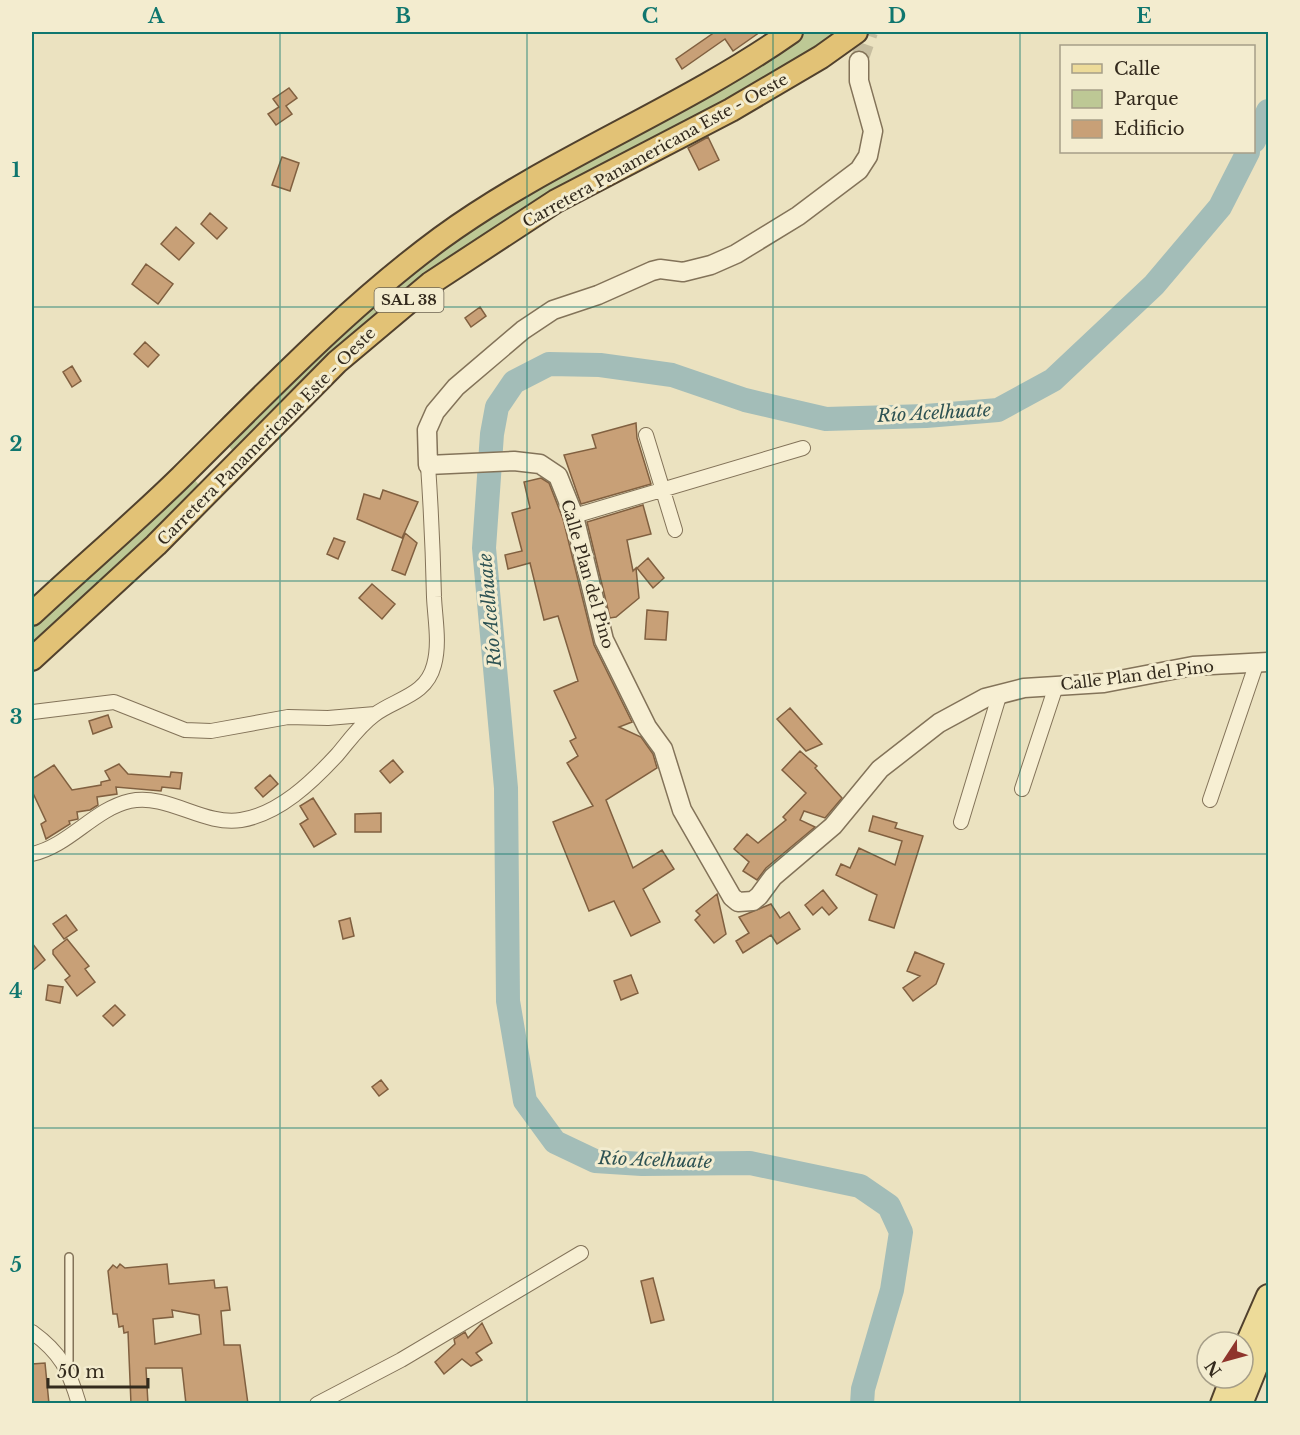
<svg xmlns="http://www.w3.org/2000/svg" width="1300" height="1435" font-family="'Libre Baskerville',serif">
<rect width="100%" height="100%" fill="#ebe2c0"/>
<!-- green -->
<path fill="#bdc895" d="M 804,32 L 836,32 L 749,90 L 564,189 L 235,454 L 228,445 L 395,282 L 517,197 L 761,61 Z
M 194,479 L 199,485 L 200,490 L 32,652 L 32,626 Z"/>
<g fill="none" stroke-linecap="round" stroke-linejoin="round">
<!-- river -->
<path stroke="#a3bdb8" stroke-width="24" d="M 1254,141 L 1268,111
M 862,1404 L 863,1389 L 892,1290 L 901,1232 L 889,1206 L 860,1186 L 750,1163 L 642,1164 L 595,1161 L 555,1142 L 525,1101 L 508,1001 L 506,788 L 484,548 L 492,434 L 497,407 L 514,382 L 549,364 L 600,365 L 672,375 L 745,400 L 826,419 L 926,416 L 998,410 L 1053,380 L 1154,285 L 1220,207 L 1248,152"/>
</g>
<!-- building -->
<path fill="#c8a077" stroke="#816040" stroke-width="1.5" fill-rule="evenodd" d="M 715,32 L 760,32 L 733,51 L 725,39 L 682,69 L 676,59 Z
M 289,88 L 297,98 L 286,106 L 292,114 L 276,125 L 268,114 L 279,107 L 273,99 Z
M 708,137 L 719,160 L 699,170 L 688,148 Z
M 282,157 L 299,163 L 290,191 L 272,185 Z
M 210,213 L 227,228 L 217,239 L 201,224 Z
M 176,227 L 194,243 L 179,260 L 161,244 Z
M 146,264 L 173,284 L 158,304 L 132,284 Z
M 480,307 L 486,316 L 471,327 L 465,318 Z
M 145,342 L 159,355 L 148,367 L 134,354 Z
M 72,366 L 81,381 L 72,387 L 63,372 Z
M 636,423 L 637,438 L 651,484 L 581,504 L 564,455 L 596,448 L 592,435 Z
M 541,478 L 549,483 L 563,519 L 594,645 L 632,722 L 619,727 L 641,737 L 653,754 L 657,768 L 606,800 L 633,868 L 662,850 L 674,869 L 643,889 L 660,922 L 631,936 L 614,901 L 589,911 L 553,822 L 593,806 L 567,763 L 578,756 L 570,741 L 576,738 L 554,691 L 578,681 L 558,616 L 544,620 L 530,563 L 508,569 L 505,555 L 522,551 L 512,513 L 530,508 L 524,482 Z
M 383,490 L 418,502 L 402,538 L 357,519 L 364,494 L 380,499 Z
M 643,505 L 651,534 L 627,540 L 633,571 L 636,568 L 639,598 L 616,617 L 610,618 L 587,522 Z
M 405,533 L 417,543 L 405,575 L 392,570 Z
M 334,538 L 345,542 L 338,559 L 327,554 Z
M 648,558 L 664,578 L 653,588 L 637,568 Z
M 372,584 L 395,604 L 382,619 L 359,598 Z
M 647,610 L 668,612 L 666,640 L 645,639 Z
M 790,708 L 822,744 L 806,751 L 777,719 Z
M 108,715 L 112,727 L 93,734 L 89,721 Z
M 800,751 L 817,766 L 815,768 L 842,798 L 825,818 L 804,811 L 800,820 L 815,827 L 766,868 L 757,880 L 743,871 L 749,862 L 734,849 L 747,834 L 758,843 L 786,820 L 783,817 L 806,793 L 782,770 Z
M 393,760 L 403,772 L 390,783 L 380,771 Z
M 119,764 L 128,774 L 170,777 L 171,772 L 182,773 L 180,789 L 162,787 L 161,791 L 116,787 L 117,794 L 97,797 L 98,805 L 90,810 L 77,812 L 78,819 L 69,821 L 70,824 L 46,839 L 41,824 L 46,821 L 32,791 L 32,779 L 54,765 L 72,790 L 101,785 L 101,782 L 110,780 L 105,771 Z
M 270,775 L 278,784 L 263,797 L 255,788 Z
M 313,798 L 336,834 L 314,847 L 300,824 L 308,819 L 300,806 Z
M 381,813 L 381,832 L 355,832 L 355,814 Z
M 873,816 L 897,823 L 895,828 L 923,836 L 894,928 L 869,920 L 877,895 L 836,875 L 841,864 L 850,868 L 859,848 L 895,865 L 902,841 L 869,831 Z
M 823,890 L 837,908 L 829,915 L 822,907 L 813,915 L 805,905 Z
M 717,894 L 726,934 L 714,943 L 695,920 L 700,915 L 696,911 Z
M 771,904 L 780,918 L 789,912 L 800,929 L 777,944 L 771,935 L 743,953 L 736,941 L 749,933 L 739,917 Z
M 66,915 L 77,930 L 64,939 L 53,924 Z
M 350,918 L 354,936 L 343,939 L 339,921 Z
M 67,939 L 89,966 L 85,969 L 95,982 L 77,996 L 65,980 L 70,976 L 53,954 L 53,950 Z
M 32,943 L 45,960 L 32,971 Z
M 915,952 L 944,964 L 936,984 L 913,1001 L 903,988 L 920,976 L 907,971 Z
M 631,975 L 638,993 L 621,1000 L 614,981 Z
M 48,985 L 63,987 L 60,1003 L 46,1000 Z
M 115,1005 L 125,1015 L 113,1026 L 103,1016 Z
M 381,1080 L 388,1089 L 379,1096 L 372,1087 Z
M 120,1264 L 125,1268 L 167,1264 L 169,1284 L 214,1280 L 215,1288 L 227,1287 L 230,1310 L 221,1311 L 224,1345 L 240,1345 L 248,1404 L 186,1404 L 182,1368 L 146,1368 L 148,1404 L 131,1404 L 128,1332 L 124,1333 L 123,1326 L 119,1327 L 117,1314 L 113,1314 L 108,1271 L 113,1265 L 117,1268 ZM 172,1310 L 199,1315 L 201,1334 L 155,1344 L 153,1319 L 173,1317 Z
M 653,1278 L 664,1320 L 651,1323 L 641,1281 Z
M 482,1323 L 492,1343 L 476,1353 L 482,1360 L 471,1366 L 462,1359 L 444,1374 L 435,1362 L 455,1344 L 454,1339 L 465,1332 L 468,1338 Z
M 45,1363 L 49,1404 L 32,1404 L 32,1364 Z"/>
<g fill="none" stroke-linecap="round" stroke-linejoin="round">
<!-- tertiary-tunnel -->
<path stroke="#c6bd9f" stroke-width="18" stroke-dasharray="18 9" stroke-linecap="butt" d="M 859,61 L 869,32"/>
<!-- service casing -->
<g stroke="#837359" stroke-width="10">
<path id="service" d="M 69,1257 L 69,1369"/>
</g>
<!-- minor casing -->
<g stroke="#837359" stroke-width="16">
<path id="minor" d="M 646,435 L 675,530
M 574,516 L 803,448
M 33,712 L 114,702 L 185,730 L 211,731 L 288,717 L 328,718 L 375,714
M 1022,789 L 1056,686
M 1210,800 L 1257,662
M 961,822 L 1000,693
M 32,854 C 69,846 94,809 130,801 C 168,793 203,826 241,820 C 279,814 312,782 337,755 C 349,741 359,726 374,715 C 397,698 426,696 434,665 C 440,643 435,619 434,597 C 433,553 431,509 428,465
M 32,1332 C 61,1353 69,1370 79,1404
M 317,1404 L 401,1360 L 581,1253"/>
</g>
<!-- tertiary casing -->
<g stroke="#837359" stroke-width="21">
<path id="tertiary" d="M 859,61 L 859,81 L 873,131 L 868,156 L 859,170 L 798,216 L 736,254 L 711,265 L 683,272 L 660,269 L 652,271 L 598,295 L 553,310 L 523,330 L 456,387 L 435,412 L 427,430 L 428,465 L 514,461 L 540,464 L 558,476 L 574,516 L 604,640 L 647,727 L 663,749 L 682,810 L 732,897 L 738,902 L 753,901 L 759,896 L 773,877 L 833,826 L 880,769 L 939,723 L 985,698 L 1024,688 L 1104,683 L 1193,666 L 1268,662"/>
</g>
<!-- primary casing -->
<g stroke="#51412d" stroke-width="26">
<path id="primary" d="M 1243,1353 L 1268,1296
M 1222,1404 L 1232,1378
M 1241,1404 L 1268,1337"/>
</g>
<!-- trunk casing -->
<g stroke="#51412d" stroke-width="26">
<path id="trunk" d="M 32,614 C 81,568 133,524 181,477 C 265,394 346,308 441,238 C 551,158 680,110 791,32
M 32,659 L 156,545 L 337,362 L 431,283 L 556,201 L 731,110 L 821,57 L 856,32"/>
</g>
<!-- service -->
<use href="#service" stroke="#f7efd3" stroke-width="7"/>
<!-- minor -->
<use href="#minor" stroke="#f7efd3" stroke-width="14"/>
<!-- tertiary -->
<use href="#tertiary" stroke="#f7efd3" stroke-width="18"/>
<!-- primary -->
<use href="#primary" stroke="#eddb99" stroke-width="22"/>
<!-- trunk -->
<use href="#trunk" stroke="#e2c276" stroke-width="22"/>
</g>
<!-- grid -->
<path fill="none" stroke="#0f766e" stroke-width="1.5" stroke-opacity="0.55" d="M 280,32 L 280,1404M 527,32 L 527,1404M 773,32 L 773,1404M 1020,32 L 1020,1404M 32,307 L 1268,307M 32,581 L 1268,581M 32,854 L 1268,854M 32,1128 L 1268,1128"/>
<g text-anchor="middle" stroke-width="6" stroke-linejoin="round" paint-order="stroke">
<!-- shield labels -->
<rect fill="#f3eccf" stroke="#6d6452" stroke-width="1.5" x="374.5" y="288" width="69" height="24" rx="4.5"/>
<g font-size="15" font-weight="bold" fill="#332a1d">
<text x="409" y="305">SAL 38</text>
</g>
<!-- street labels -->
<g font-size="16" fill="#332a1d" stroke="#f3eccf">
<text transform="translate(655 150) rotate(-29)" y="6">Carretera Panamericana Este - Oeste</text>
<text transform="translate(266 436) rotate(-45)" y="6">Carretera Panamericana Este - Oeste</text>
<text transform="translate(588 574) rotate(74)" y="6">Calle Plan del Pino</text>
<text transform="translate(1137 675) rotate(-7)" y="6">Calle Plan del Pino</text>
</g>
<!-- water labels -->
<g font-size="18" font-style="italic" fill="#2d5253" stroke="#f3eccf">
<text transform="translate(934 413) rotate(-3)" y="6">Río Acelhuate</text>
<text transform="translate(490 610) rotate(-95)" y="6">Río Acelhuate</text>
<text transform="translate(655 1160) rotate(2)" y="6">Río Acelhuate</text>
</g>
</g>
<!-- border -->
<rect width="1300" height="1435" fill="none" stroke="#f3eccf" stroke-width="66"/>
<!-- legend -->
<rect x="1060" y="45" width="195" height="108" fill="#f3eccf" stroke="#a69e88" stroke-width="1.5"/>
<rect x="1072" y="64" width="30" height="9" fill="#eddb99" stroke="#a69e88" stroke-width="1.5"/>
<text x="1114" y="75" font-size="18" fill="#332a1d">Calle</text>
<rect x="1072" y="90" width="30" height="18" fill="#bdc895" stroke="#a69e88" stroke-width="1.5"/>
<text x="1114" y="105" font-size="18" fill="#332a1d">Parque</text>
<rect x="1072" y="120" width="30" height="18" fill="#c8a077" stroke="#a69e88" stroke-width="1.5"/>
<text x="1114" y="135" font-size="18" fill="#332a1d">Edificio</text>
<!-- north arrow -->
<g transform="translate(1225 1360) rotate(234)"><circle r="28" fill="#f3eccf" stroke="#a69e88" stroke-width="1.5"/>
<path d="M0-4.5L10 22L0 15L-10 22Z" fill="#8f352c"/>
<text y="-9" font-size="16" font-weight="bold" text-anchor="middle" fill="#332a1d">N</text>
</g>
<!-- scale -->
<path d="M48 1378v9h100v-9" fill="none" stroke="#332a1d" stroke-width="3"/>
<text x="57" y="1378" font-size="18" fill="#332a1d" stroke="#f3eccf" stroke-width="4.5" paint-order="stroke">50 m</text>
<rect x="33" y="33" width="1234" height="1369" fill="none" stroke="#0f766e" stroke-width="2"/>
<g font-size="20" text-anchor="middle" font-weight="bold" fill="#0f766e">
<text x="156" y="23">A</text>
<text x="403" y="23">B</text>
<text x="650" y="23">C</text>
<text x="897" y="23">D</text>
<text x="1144" y="23">E</text>
<text x="16" y="177">1</text>
<text x="16" y="451">2</text>
<text x="16" y="724">3</text>
<text x="16" y="998">4</text>
<text x="16" y="1272">5</text>
</g>
</svg>
